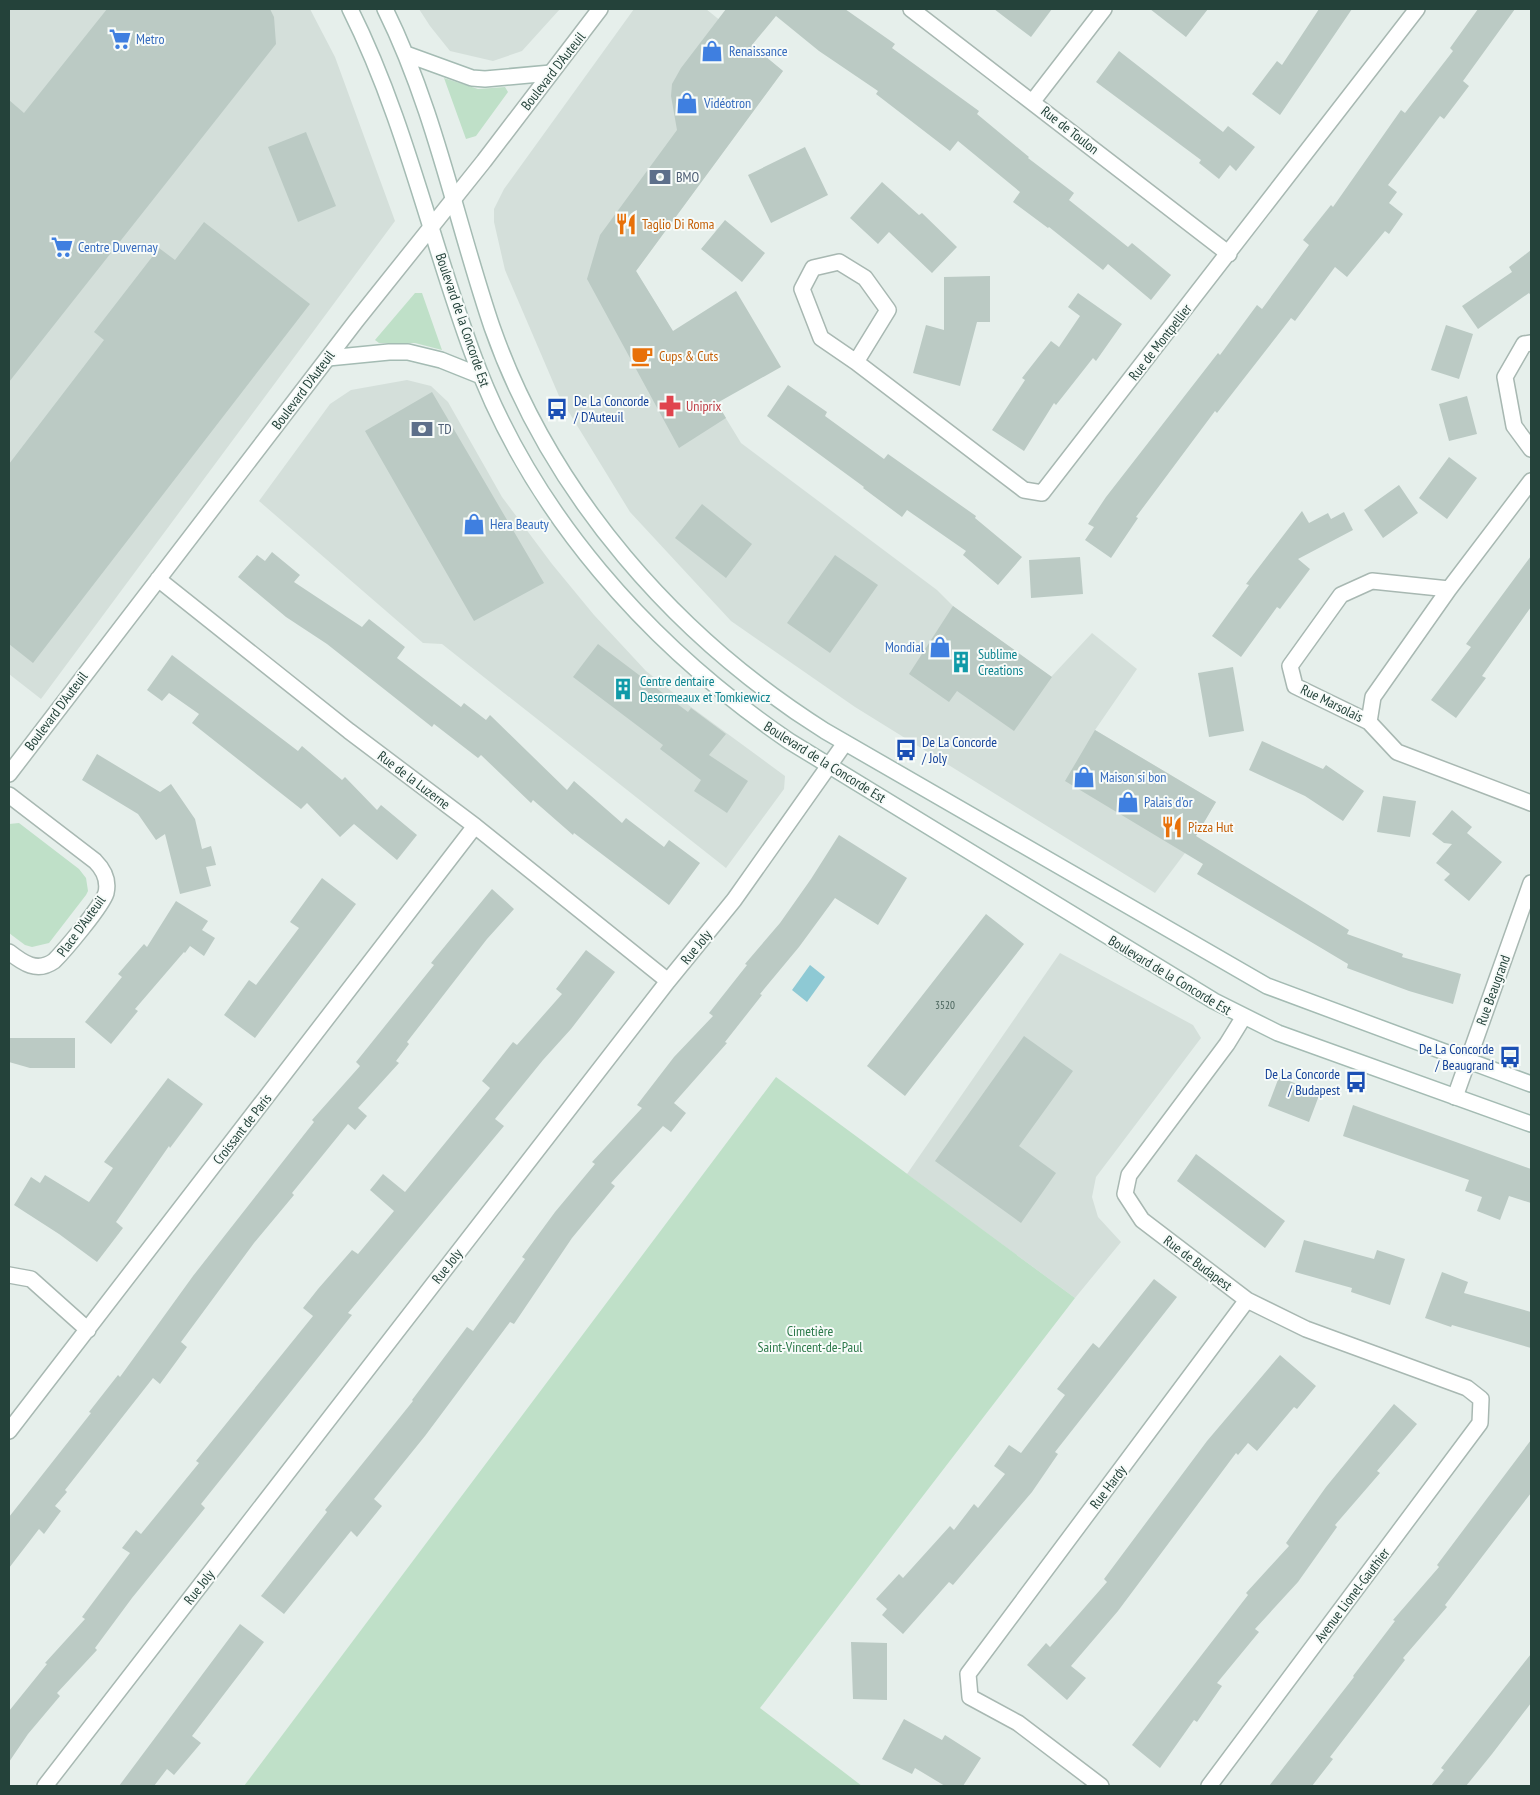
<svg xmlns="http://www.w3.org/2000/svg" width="1540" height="1795" font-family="'PT Sans Narrow',sans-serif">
<rect width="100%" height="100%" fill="#e6efeb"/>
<!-- built -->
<path fill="#d4dfda" d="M 9,9 L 310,9 L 335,57 L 395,221 L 41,699 L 9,674 Z
M 419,9 L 560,9 L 522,51 L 493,61 L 450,51 L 430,26 Z
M 634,9 L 706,9 L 783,71 L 636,271 L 741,443 L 937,590 L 953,606 L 1051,677 L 1092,633 L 1137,669 L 1095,730 L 1216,802 L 1185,853 L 1155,893 L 855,707 L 731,621 L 630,512 L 559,396 L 505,270 L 494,222 L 494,209 L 504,189 Z
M 407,380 L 431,386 L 448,402 L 502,497 L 552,564 L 594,615 L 646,671 L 691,707 L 785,776 L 784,789 L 726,868 L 442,644 L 423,643 L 259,501 L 330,404 L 351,390 Z
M 1060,953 L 1193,1025 L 1201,1038 L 1096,1177 L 1092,1197 L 1098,1217 L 1121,1242 L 1075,1298 L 907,1174 Z"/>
<!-- green -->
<path fill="#bfe0c8" d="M 444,78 L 478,89 L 505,87 L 508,92 L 476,136 L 466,139 Z
M 415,293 L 422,293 L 442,350 L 415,343 L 379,343 L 375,340 Z
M 19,823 L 79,869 L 86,878 L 88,891 L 86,895 L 49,943 L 32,947 L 25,945 L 9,933 L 9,824 Z
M 776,1077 L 1075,1298 L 760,1708 L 862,1786 L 244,1786 Z"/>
<!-- water -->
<path fill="#8ec9d4" d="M 810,965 L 825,977 L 807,1002 L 792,990 Z"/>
<!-- building -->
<path fill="#bbcac4" d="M 107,9 L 270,9 L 274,17 L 276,44 L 9,382 L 9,100 L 24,113 Z
M 726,9 L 845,9 L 895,44 L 892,48 L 979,111 L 977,114 L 1029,157 L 1028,158 L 1074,193 L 1069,200 L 1128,247 L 1132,243 L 1171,275 L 1151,300 L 1108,264 L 1103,270 L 1049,227 L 1048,228 L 1013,202 L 1020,192 L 958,141 L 950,151 L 876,94 L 878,91 L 819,51 L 776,16 L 752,45 L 783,71 L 636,271 L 673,331 L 736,291 L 781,367 L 717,403 L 726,418 L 679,448 L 587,279 L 600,235 L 677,130 L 671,96 L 672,84 L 681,68 Z
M 994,9 L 1052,9 L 1031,37 Z
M 1150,9 L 1208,9 L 1186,37 Z
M 1319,9 L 1352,9 L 1280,115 L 1252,94 L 1277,61 L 1282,65 Z
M 1478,9 L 1515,9 L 1463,81 L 1469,86 L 1444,119 L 1440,116 L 1388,185 L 1397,192 L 1389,203 L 1403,214 L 1389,234 L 1385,231 L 1347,277 L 1335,267 L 1295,321 L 1291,318 L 1217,413 L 1215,411 L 1136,517 L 1138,518 L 1111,558 L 1085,540 L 1094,527 L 1088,524 L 1106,497 L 1218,353 L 1220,355 L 1257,305 L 1262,309 L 1309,245 L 1303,240 L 1331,205 L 1333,207 L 1401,110 L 1405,113 L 1453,51 L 1450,48 Z
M 1119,51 L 1223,132 L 1228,126 L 1255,147 L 1236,171 L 1230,165 L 1219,179 L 1199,163 L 1201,160 L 1096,82 Z
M 306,132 L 336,206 L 298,222 L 268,147 Z
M 805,147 L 828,195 L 771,223 L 748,175 Z
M 882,182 L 919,215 L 922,213 L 957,247 L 932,273 L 889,232 L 878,244 L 850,218 Z
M 725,220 L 765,253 L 742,282 L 701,249 Z
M 204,222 L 310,304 L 33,663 L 9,644 L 9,464 L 104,340 L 94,332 L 159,248 L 175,260 Z
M 1531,250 L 1531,296 L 1529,293 L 1478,329 L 1462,306 L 1512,272 L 1509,267 Z
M 990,276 L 990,322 L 977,322 L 960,386 L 913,373 L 926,325 L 944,330 L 944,277 Z
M 1078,293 L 1122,324 L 1096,361 L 1093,358 L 1056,405 L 1054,403 L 1024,451 L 992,430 L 1025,380 L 1022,378 L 1051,341 L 1059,347 L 1080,316 L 1068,307 Z
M 1446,325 L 1473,334 L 1459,379 L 1431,370 Z
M 788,385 L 827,412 L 825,416 L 884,459 L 888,454 L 976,516 L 975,518 L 1022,557 L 998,585 L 963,555 L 966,551 L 907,510 L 902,517 L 863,488 L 864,487 L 767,416 Z
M 432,392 L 544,583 L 474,621 L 365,431 Z
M 1467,396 L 1477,434 L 1449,441 L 1439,404 Z
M 1449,457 L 1477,478 L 1447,519 L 1419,498 Z
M 1399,485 L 1418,513 L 1383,538 L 1364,510 Z
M 702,504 L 752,544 L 726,578 L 675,538 Z
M 1302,511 L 1309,523 L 1328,513 L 1331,519 L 1344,512 L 1353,530 L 1298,559 L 1310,569 L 1280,609 L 1277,607 L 1241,657 L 1212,636 L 1249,585 L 1246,584 Z
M 272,552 L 300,575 L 294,582 L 362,627 L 369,619 L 405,647 L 397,658 L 461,707 L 464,703 L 486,720 L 490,715 L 567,790 L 574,781 L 622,823 L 626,818 L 664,847 L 669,840 L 700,863 L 669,905 L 574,833 L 573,835 L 533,800 L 531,803 L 481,755 L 478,758 L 434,724 L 432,727 L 327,644 L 286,617 L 238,577 L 257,555 L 265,561 Z
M 835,555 L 878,585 L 830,653 L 787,623 Z
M 1531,556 L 1531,607 L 1482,676 L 1486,678 L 1456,718 L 1431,700 L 1471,647 L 1466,644 Z
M 1080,557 L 1083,594 L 1031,598 L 1029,560 Z
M 953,606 L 1052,677 L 1014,731 L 957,691 L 949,702 L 909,674 Z
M 598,644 L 688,712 L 691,708 L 726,734 L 709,755 L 748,781 L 727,813 L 694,791 L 701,780 L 660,749 L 663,745 L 573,677 Z
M 172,655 L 298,751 L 302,746 L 342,780 L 345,777 L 377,810 L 381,805 L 417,835 L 397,860 L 354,824 L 340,837 L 307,803 L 301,809 L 192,723 L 199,714 L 169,693 L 162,701 L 147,690 Z
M 1233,667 L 1244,731 L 1209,737 L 1198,673 Z
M 1095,730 L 1216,802 L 1196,836 L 1349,930 L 1347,934 L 1403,954 L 1402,957 L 1461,974 L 1453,1004 L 1409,991 L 1347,968 L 1348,964 L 1197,874 L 1203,864 L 1065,781 Z
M 1262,741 L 1323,769 L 1326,765 L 1364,791 L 1343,821 L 1305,796 L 1249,770 Z
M 97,754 L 160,792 L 171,784 L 195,819 L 202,849 L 211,846 L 216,865 L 206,867 L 211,886 L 180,894 L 165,834 L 156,840 L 138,814 L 82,780 Z
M 1383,796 L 1416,801 L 1410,837 L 1377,832 Z
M 1452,810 L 1472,827 L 1467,833 L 1502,862 L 1469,901 L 1444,880 L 1450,874 L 1436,863 L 1452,844 L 1444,843 L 1432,834 Z
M 839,835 L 907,878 L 878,925 L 835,898 L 799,947 L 760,994 L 762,995 L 725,1042 L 727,1043 L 674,1103 L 686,1113 L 671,1132 L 663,1126 L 611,1183 L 615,1186 L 572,1238 L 514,1324 L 510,1322 L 425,1436 L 374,1499 L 382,1506 L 357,1537 L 351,1531 L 284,1614 L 261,1596 L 327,1512 L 325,1510 L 413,1401 L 412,1400 L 467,1327 L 473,1331 L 525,1259 L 522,1257 L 555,1212 L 595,1164 L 592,1162 L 642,1108 L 637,1105 L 674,1057 L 713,1016 L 709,1013 L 747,965 L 745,964 L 780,923 L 811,879 Z
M 322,878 L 356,904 L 255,1038 L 224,1015 L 249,980 L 256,985 L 299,928 L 290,922 Z
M 492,889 L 514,909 L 487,939 L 407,1042 L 409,1044 L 396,1061 L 399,1063 L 358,1108 L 367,1116 L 355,1130 L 348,1124 L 292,1193 L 294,1195 L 254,1243 L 181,1342 L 187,1347 L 160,1384 L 153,1378 L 65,1490 L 67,1492 L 55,1506 L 61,1511 L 44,1534 L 39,1529 L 9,1568 L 9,1517 L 91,1413 L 89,1412 L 118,1375 L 120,1377 L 193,1276 L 314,1122 L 312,1120 L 360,1066 L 356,1062 L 434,965 L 431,963 Z
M 176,901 L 208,921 L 202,930 L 215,938 L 204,956 L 190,946 L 185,953 L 184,952 L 135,1009 L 138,1011 L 111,1044 L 85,1022 L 122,977 L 118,974 L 144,944 L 147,947 Z
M 986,914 L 1024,944 L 905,1096 L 867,1066 Z
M 586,950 L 615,972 L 571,1029 L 543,1060 L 495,1119 L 504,1126 L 348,1313 L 352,1315 L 201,1504 L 205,1508 L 132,1598 L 95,1648 L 97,1650 L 57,1693 L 60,1696 L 28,1734 L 9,1762 L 9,1711 L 47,1664 L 45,1663 L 85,1619 L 82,1617 L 130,1553 L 122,1548 L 136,1530 L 141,1534 L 199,1463 L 196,1461 L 313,1316 L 303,1308 L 318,1289 L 352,1250 L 358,1254 L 394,1211 L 370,1190 L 383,1174 L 405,1192 L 490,1088 L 482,1081 L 513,1042 L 517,1045 L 562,994 L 556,989 Z
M 1024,1036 L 1073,1071 L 1019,1146 L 1056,1173 L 1021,1223 L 935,1161 Z
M 9,1038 L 75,1038 L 75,1068 L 30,1068 L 9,1062 Z
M 1279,1077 L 1320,1093 L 1309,1122 L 1268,1106 Z
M 168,1078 L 203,1104 L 170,1148 L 169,1146 L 116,1222 L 123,1228 L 97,1262 L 59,1234 L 14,1205 L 31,1177 L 40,1183 L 45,1175 L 89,1202 L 113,1168 L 104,1162 Z
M 1353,1105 L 1531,1169 L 1531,1203 L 1509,1196 L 1500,1220 L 1477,1211 L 1482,1197 L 1465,1191 L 1469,1180 L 1343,1136 Z
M 1196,1154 L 1285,1221 L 1265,1248 L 1177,1181 Z
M 1304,1240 L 1374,1259 L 1377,1250 L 1405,1259 L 1390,1305 L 1351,1292 L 1352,1288 L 1295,1272 Z
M 1442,1272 L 1468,1282 L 1464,1293 L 1531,1312 L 1531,1348 L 1452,1325 L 1451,1327 L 1425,1318 Z
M 1154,1279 L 1177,1297 L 1055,1452 L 1058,1454 L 1032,1492 L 953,1585 L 949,1582 L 903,1634 L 882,1615 L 887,1609 L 876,1599 L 899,1574 L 903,1578 L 950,1526 L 954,1530 L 974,1504 L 978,1508 L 1005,1474 L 994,1466 L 1009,1445 L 1021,1453 L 1065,1395 L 1057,1389 L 1093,1343 L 1099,1348 Z
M 1280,1355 L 1316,1386 L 1297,1409 L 1294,1407 L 1257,1451 L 1248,1443 L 1238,1455 L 1236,1453 L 1118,1611 L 1071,1666 L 1086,1678 L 1067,1700 L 1027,1665 L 1046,1643 L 1050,1647 L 1107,1582 L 1104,1579 L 1207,1441 Z
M 1394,1404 L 1417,1424 L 1377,1471 L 1380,1473 L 1335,1525 L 1337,1527 L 1298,1582 L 1255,1629 L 1259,1632 L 1217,1683 L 1222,1686 L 1197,1722 L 1194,1720 L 1160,1768 L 1132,1745 L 1248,1595 L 1246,1593 L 1289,1546 L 1286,1543 L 1326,1487 Z
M 1531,1440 L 1531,1493 L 1445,1605 L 1447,1607 L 1403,1658 L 1405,1660 L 1330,1757 L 1333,1759 L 1312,1786 L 1269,1786 L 1354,1677 L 1353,1676 L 1395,1621 L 1393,1620 L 1439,1567 L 1437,1565 Z
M 240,1624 L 264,1642 L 192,1736 L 201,1743 L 174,1775 L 167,1769 L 154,1786 L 119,1786 Z
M 851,1642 L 887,1643 L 887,1700 L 853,1699 Z
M 1531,1654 L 1531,1703 L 1492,1754 L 1466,1786 L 1431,1786 L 1444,1770 L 1441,1768 Z
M 904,1719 L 942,1740 L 945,1735 L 981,1758 L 963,1786 L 945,1786 L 915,1768 L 912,1774 L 882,1759 Z"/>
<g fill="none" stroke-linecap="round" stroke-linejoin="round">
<!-- street casing -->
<g stroke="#a8b8b2" stroke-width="18">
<path id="street" d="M 911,9 L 1229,254
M 1033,101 L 1104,9
M 1531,343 L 1524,344 L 1505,377 L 1514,426 L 1531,449
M 856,362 L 888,310 L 865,278 L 839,262 L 813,268 L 802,289 L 821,338 L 856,362 L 1024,490 L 1042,493 L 1417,9
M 158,579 L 349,731 L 475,826 L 668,981
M 1449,589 L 1372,581 L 1341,595 L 1290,666 L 1295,686 L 1369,722 L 1397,752 L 1531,803
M 1369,722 L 1373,697 L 1449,589 L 1531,481
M 9,774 L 356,321 L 484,161 L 600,9
M 9,795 L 95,861 C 104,870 109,880 106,893 C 102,906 65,950 54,961 C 37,973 23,963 9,952
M 1455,1097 L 1531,883
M 9,1275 L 31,1279 L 88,1330
M 9,1431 L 475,826
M 45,1786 L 668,981 L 734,900 L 845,743
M 1101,1786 L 1018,1723 L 970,1697 L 968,1674 L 1247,1300
M 1209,1786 L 1480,1423 L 1481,1399 L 1467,1388 L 1306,1329 L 1247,1300 L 1142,1220 L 1125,1194 L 1129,1175 L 1227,1044 L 1243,1018"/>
</g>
<!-- secondary casing -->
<g stroke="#a4bbb3" stroke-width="18">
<path id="secondary" d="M 350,9 C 405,119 430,238 472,352 C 530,513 650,646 789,741 L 1214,1001 L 1278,1033 L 1531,1124
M 385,9 C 435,110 456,221 492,327 C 551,495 676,637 825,731 L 1267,986 L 1531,1084
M 406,54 L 472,78 L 485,79 L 551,73
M 328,358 L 389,352 L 408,352 L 441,360 L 481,376"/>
</g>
<!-- street -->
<use href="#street" stroke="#fff" stroke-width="15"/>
<!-- secondary -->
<use href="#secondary" stroke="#fff" stroke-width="15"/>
</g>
<!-- icons -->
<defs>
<g id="supermarket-bare" transform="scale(1.725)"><path d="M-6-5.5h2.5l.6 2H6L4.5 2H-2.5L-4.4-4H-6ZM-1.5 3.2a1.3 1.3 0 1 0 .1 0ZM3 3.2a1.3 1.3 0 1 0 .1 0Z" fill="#3f7fe0" stroke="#f7fbf9" stroke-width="2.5" paint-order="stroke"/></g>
<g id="shop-bare" transform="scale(1.725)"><path d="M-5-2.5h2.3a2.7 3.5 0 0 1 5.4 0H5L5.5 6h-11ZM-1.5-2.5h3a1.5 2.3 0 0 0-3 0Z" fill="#3f7fe0" stroke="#f7fbf9" stroke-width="2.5" paint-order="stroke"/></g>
<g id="bank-bare" transform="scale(1.725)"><path d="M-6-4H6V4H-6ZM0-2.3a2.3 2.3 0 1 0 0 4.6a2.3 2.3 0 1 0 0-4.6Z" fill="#5c6f8a" stroke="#f7fbf9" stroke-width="2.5" paint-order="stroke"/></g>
<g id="restaurant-bare" transform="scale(1.725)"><path d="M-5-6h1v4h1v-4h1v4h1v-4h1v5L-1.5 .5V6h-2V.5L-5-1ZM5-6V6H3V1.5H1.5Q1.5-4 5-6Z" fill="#e8710a" stroke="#f7fbf9" stroke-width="2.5" paint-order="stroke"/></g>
<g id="cafe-bare" transform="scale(1.725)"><path d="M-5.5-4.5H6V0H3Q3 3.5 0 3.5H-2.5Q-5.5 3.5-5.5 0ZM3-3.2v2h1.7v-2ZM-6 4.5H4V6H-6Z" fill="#e8710a" stroke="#f7fbf9" stroke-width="2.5" paint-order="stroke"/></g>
<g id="pharmacy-bare" transform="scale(1.725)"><path d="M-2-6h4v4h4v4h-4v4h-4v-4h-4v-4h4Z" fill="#e0444e" stroke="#f7fbf9" stroke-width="2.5" paint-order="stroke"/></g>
<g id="bus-bare" transform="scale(1.725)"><path d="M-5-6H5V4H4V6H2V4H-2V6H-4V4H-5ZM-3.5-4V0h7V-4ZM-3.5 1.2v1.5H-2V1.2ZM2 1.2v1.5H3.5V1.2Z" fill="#1a4fb4" stroke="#f7fbf9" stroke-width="2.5" paint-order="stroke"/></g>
<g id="building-bare" transform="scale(1.725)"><path d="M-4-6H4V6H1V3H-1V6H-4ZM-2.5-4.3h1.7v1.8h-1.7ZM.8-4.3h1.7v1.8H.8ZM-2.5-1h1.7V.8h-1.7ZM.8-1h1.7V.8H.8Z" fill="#0f9aa8" stroke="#f7fbf9" stroke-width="2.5" paint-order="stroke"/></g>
</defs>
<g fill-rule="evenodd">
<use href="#supermarket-bare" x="120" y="39"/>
<use href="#shop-bare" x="712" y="51"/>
<use href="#shop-bare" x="687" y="103"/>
<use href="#bank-bare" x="660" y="177"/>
<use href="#restaurant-bare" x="626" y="224"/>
<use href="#supermarket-bare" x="62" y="247"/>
<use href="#cafe-bare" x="642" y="356"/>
<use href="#pharmacy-bare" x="670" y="406"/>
<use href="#bus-bare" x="557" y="409"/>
<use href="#bank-bare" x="422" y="429"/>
<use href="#shop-bare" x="474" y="524"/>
<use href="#shop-bare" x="940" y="647"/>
<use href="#building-bare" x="961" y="662"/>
<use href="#building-bare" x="623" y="689"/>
<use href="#bus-bare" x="906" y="750"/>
<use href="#shop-bare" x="1084" y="777"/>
<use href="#shop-bare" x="1128" y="802"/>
<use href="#restaurant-bare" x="1172" y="827"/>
<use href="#bus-bare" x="1510" y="1057"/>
<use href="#bus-bare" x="1356" y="1082"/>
</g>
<g text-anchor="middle" stroke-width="4" stroke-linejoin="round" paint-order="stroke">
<!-- number labels -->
<g font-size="11" fill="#4a645c">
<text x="945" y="1009">3520</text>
</g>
<!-- shop labels -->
<g font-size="14" fill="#366cbe" stroke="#f7fbf9" text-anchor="start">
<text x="136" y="44">Metro</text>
<text x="729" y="56">Renaissance</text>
<text x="704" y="108">Vidéotron</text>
<text x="78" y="252">Centre Duvernay</text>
<text x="490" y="529">Hera Beauty</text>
<text x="924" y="652" text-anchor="end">Mondial</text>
<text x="1100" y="782">Maison si bon</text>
<text x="1144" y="807">Palais d'or</text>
</g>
<!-- street labels -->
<g font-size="14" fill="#24423a" stroke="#f7fbf9">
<text transform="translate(553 71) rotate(-52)" y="5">Boulevard D'Auteuil</text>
<text transform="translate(1070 130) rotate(38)" y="5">Rue de Toulon</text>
<text transform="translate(463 320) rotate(71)" y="5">Boulevard de la Concorde Est</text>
<text transform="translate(1160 342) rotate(-52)" y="5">Rue de Montpellier</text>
<text transform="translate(303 390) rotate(-53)" y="5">Boulevard D'Auteuil</text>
<text transform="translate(1332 703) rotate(26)" y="5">Rue Marsolais</text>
<text transform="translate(56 711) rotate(-53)" y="5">Boulevard D'Auteuil</text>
<text transform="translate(825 762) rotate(32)" y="5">Boulevard de la Concorde Est</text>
<text transform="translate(414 780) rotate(37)" y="5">Rue de la Luzerne</text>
<text transform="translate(81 926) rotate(-54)" y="5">Place D'Auteuil</text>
<text transform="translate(696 947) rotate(-51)" y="5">Rue Joly</text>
<text transform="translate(1170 975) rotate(31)" y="5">Boulevard de la Concorde Est</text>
<text transform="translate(1493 990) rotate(-70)" y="5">Rue Beaugrand</text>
<text transform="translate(242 1129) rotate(-52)" y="5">Croissant de Paris</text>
<text transform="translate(1198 1263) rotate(37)" y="5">Rue de Budapest</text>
<text transform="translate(447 1266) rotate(-52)" y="5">Rue Joly</text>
<text transform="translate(1108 1487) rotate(-53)" y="5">Rue Hardy</text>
<text transform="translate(199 1587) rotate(-52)" y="5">Rue Joly</text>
<text transform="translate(1352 1595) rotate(-53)" y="5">Avenue Lionel-Gauthier</text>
</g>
<!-- service labels -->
<g font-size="14" fill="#4e5e75" stroke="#f7fbf9" text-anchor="start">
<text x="676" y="182">BMO</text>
<text x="438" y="434">TD</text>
</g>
<!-- food labels -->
<g font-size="14" fill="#c56008" stroke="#f7fbf9" text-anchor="start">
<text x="642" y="229">Taglio Di Roma</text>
<text x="659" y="361">Cups &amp; Cuts</text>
<text x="1188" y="832">Pizza Hut</text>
</g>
<!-- transit labels -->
<g font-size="14" fill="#164399" stroke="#f7fbf9" text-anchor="start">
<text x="574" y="406">De La Concorde<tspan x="574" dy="16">/ D'Auteuil</tspan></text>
<text x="922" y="747">De La Concorde<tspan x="922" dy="16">/ Joly</tspan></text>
<text x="1494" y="1054" text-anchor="end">De La Concorde<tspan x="1494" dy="16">/ Beaugrand</tspan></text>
<text x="1340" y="1079" text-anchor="end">De La Concorde<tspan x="1340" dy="16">/ Budapest</tspan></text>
</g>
<!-- health labels -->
<g font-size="14" fill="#be3a42" stroke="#f7fbf9" text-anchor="start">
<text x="686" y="411">Uniprix</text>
</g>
<!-- culture labels -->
<g font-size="14" fill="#0d838f" stroke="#f7fbf9" text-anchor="start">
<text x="978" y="659">Sublime<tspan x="978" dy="16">Creations</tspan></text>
<text x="640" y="686">Centre dentaire<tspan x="640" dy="16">Desormeaux et Tomkiewicz</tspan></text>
</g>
<!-- park labels -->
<g font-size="14" fill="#2d7a4b" stroke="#f7fbf9">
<text x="810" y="1336">Cimetière<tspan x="810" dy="16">Saint-Vincent-de-Paul</tspan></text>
</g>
</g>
<!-- border -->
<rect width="1540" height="1795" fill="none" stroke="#24423a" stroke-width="20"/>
</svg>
